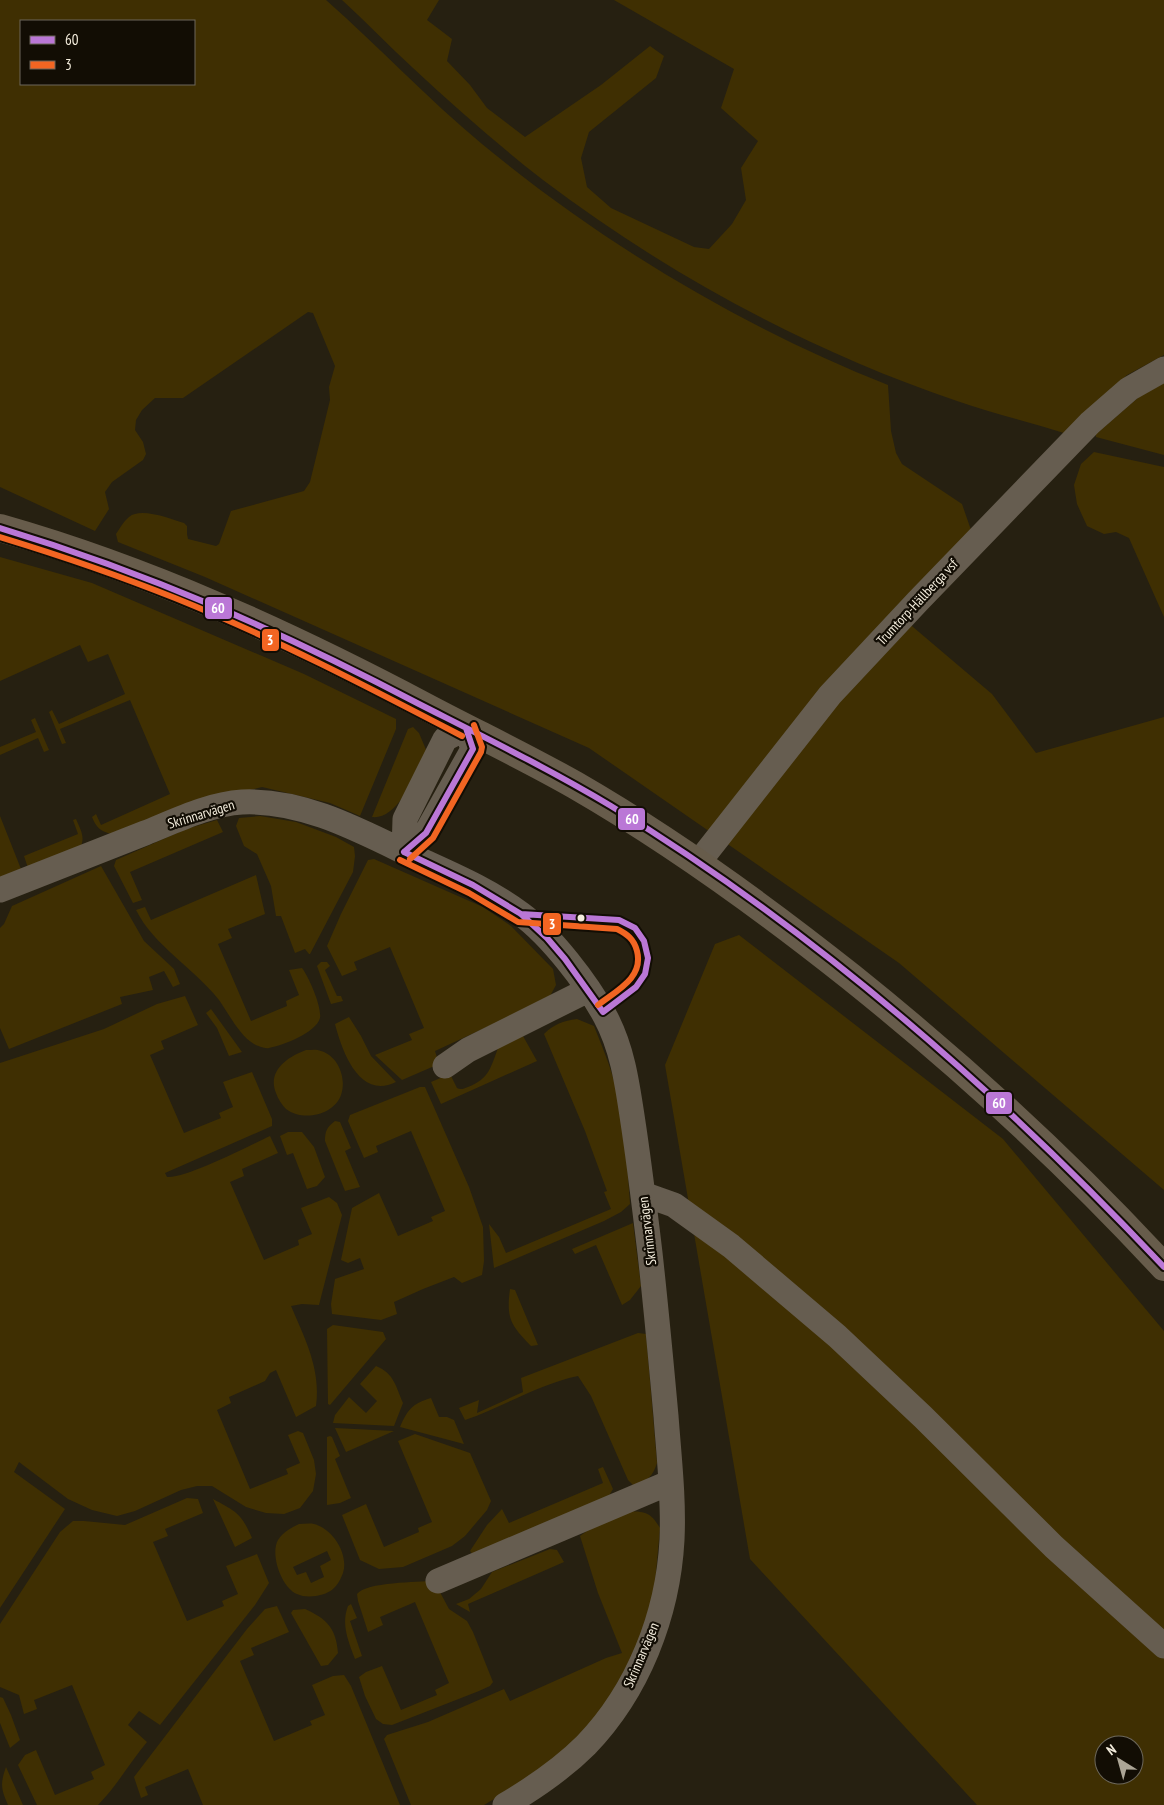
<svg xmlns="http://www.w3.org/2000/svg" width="1164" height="1805" font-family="'PT Sans Narrow',sans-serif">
<rect width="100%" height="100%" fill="#262011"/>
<!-- green -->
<path fill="#3f2f02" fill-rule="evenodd" d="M 0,0 L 326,0 C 379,47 428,99 482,144 C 603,244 742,327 888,385 L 891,431 L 896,453 L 902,464 L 962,504 L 971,530 L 893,610 L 992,694 L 1036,753 L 1164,717 L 1164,1190 L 899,963 L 589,748 L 205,577 L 118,542 L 116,534 C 120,528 124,521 129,517 C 141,507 170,519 184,523 L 187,526 L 187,534 L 188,539 L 216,546 L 219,544 L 231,511 L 304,491 L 310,482 L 330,400 L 329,387 L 335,366 L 313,313 L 308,312 L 183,398 L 155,398 L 142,410 L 136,420 L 135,430 L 143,442 L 146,454 L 143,460 L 112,482 L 105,492 L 109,509 L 95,531 L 0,487 ZM 21,21 L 194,21 L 194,84 L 21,84 Z
M 342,0 L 439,0 L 427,20 L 452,39 L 447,61 L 470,85 L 487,108 L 525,137 L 601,85 L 650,46 L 664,56 L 656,78 L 589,132 L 581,158 L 587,187 L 611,208 L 694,247 L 709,249 L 732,224 L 746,200 L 741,168 L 758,141 L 721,108 L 734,69 L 614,0 L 1164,0 L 1164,355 L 1127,375 L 1064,433 C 1028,422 992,413 957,401 C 809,351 667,274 543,180 C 498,145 455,107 413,68 C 389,46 366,22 342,0 Z
M 1164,383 L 1164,455 L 1096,437 L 1096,434 L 1139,397 Z
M 1094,452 L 1164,467 L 1164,617 L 1129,538 L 1116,532 L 1104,534 L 1087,526 L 1077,504 L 1074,485 L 1081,464 Z
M 0,557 L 92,583 L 304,674 L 396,719 L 396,729 L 360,816 L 330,803 L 262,787 L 178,807 L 111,834 C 100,831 96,827 92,817 L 96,814 L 101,825 L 170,794 L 130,700 L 60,729 L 66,743 L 62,744 L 49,712 L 52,710 L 59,724 L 125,694 L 108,654 L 88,662 L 80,645 L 0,681 Z
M 35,718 L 49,750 L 44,752 L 38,738 L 0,755 L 0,747 L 36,732 L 31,720 Z
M 413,727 L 419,733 L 427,752 C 416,772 399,820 372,817 L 408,729 Z
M 0,816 L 21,869 L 0,878 Z
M 260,816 L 296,822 L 336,837 L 354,847 L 355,856 L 353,872 L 310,954 L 309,954 L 305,949 L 295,953 L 281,916 L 276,916 L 271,886 L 257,854 L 244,846 L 236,826 L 239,818 Z
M 76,819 C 80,829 86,837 80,848 L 29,871 L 24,856 L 78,834 L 73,820 Z
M 217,820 L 223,832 L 130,872 L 142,900 L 133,903 L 114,866 L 116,860 L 186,829 Z
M 374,859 L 483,907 L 511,926 L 553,969 L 556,985 L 549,998 L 435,1051 L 439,1064 L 402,1080 L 375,1055 L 412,1040 L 409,1034 L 424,1028 L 390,947 L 354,962 L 357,970 L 342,976 L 327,946 L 341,914 L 368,860 Z
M 101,866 L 144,941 L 174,969 L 180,984 L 173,987 L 164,971 L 149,977 L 153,990 L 120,997 L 122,1004 L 9,1049 L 0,1028 L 0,928 L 4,924 L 12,906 Z
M 256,875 L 265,914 L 228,929 L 232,938 L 218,944 L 251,1021 L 287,1006 L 286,1001 L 299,995 L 289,970 L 302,968 C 309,977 322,1007 320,1018 C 316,1033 283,1045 269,1048 C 265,1049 258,1046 254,1044 C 239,1035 229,1014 219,1000 C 194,968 154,946 136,910 L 145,907 L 151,920 Z
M 739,935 L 1003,1139 L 1164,1331 L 1164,1805 L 977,1805 L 750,1559 L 665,1065 L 715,944 ZM 1104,1745 L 1134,1745 L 1134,1775 L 1104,1775 Z
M 321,962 L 327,962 L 330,966 L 325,970 L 337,996 L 341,996 L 343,1001 L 331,1004 L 317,966 Z
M 185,996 L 198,1025 L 161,1041 L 164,1049 L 150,1055 L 184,1133 L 221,1118 L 219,1113 L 233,1107 L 223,1082 L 252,1072 L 272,1119 L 272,1126 L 165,1173 L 167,1177 C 185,1179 249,1146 270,1136 L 278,1153 L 242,1169 L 244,1176 L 230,1182 L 264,1260 L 299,1245 L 298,1240 L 312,1234 L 301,1208 L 329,1197 L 337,1203 L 342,1215 L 319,1305 L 302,1304 L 291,1306 C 305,1339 321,1369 316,1406 L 296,1417 L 276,1370 L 270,1373 L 265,1381 L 229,1397 L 231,1403 L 217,1410 L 250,1489 L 288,1474 L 286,1469 L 300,1463 L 288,1435 L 298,1431 L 303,1433 L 314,1460 L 316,1474 L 313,1491 L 300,1508 L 284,1514 L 266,1513 L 246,1507 L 212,1486 L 197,1486 L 181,1490 L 135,1511 L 117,1516 L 92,1510 L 68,1499 L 19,1462 L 14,1472 L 65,1509 L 0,1608 L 0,1063 L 104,1029 L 157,1004 Z
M 211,1009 L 242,1052 L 229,1056 L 217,1028 L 206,1013 Z
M 349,1017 L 361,1036 L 371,1056 L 396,1082 C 359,1100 342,1051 335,1024 Z
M 577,1019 L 594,1026 C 601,1044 609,1062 614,1081 C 625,1121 627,1163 630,1204 L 621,1212 L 604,1221 L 494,1268 L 489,1224 L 499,1237 L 506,1253 L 611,1209 L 604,1192 L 607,1191 L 585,1131 L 544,1034 C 554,1024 563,1021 577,1019 Z
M 523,1036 L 537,1061 L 441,1104 L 431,1082 L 450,1074 L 457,1088 C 461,1090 463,1089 468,1087 C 489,1079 491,1067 498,1048 Z
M 306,1050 C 311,1050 317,1049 321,1051 C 338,1056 347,1078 341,1095 C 334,1115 303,1122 286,1109 C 282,1105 278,1099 276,1093 C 267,1071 287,1057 306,1050 Z
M 420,1087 L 425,1087 L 469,1187 L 483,1227 L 484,1261 L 482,1275 L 462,1283 L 454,1277 L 423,1289 L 394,1302 L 397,1314 L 381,1320 L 332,1314 L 331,1304 L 335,1279 L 364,1269 L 360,1258 L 348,1263 L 341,1260 L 352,1208 L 379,1193 L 398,1236 L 433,1221 L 431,1217 L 445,1211 L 411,1131 L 376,1146 L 378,1152 L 364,1158 L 348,1121 L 350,1115 Z
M 335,1121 L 340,1122 L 351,1148 L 345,1151 L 360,1187 L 345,1191 L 325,1141 C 325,1131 327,1127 335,1121 Z
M 288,1132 L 302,1132 L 314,1147 L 325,1177 L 317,1186 L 307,1189 L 293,1153 L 287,1155 L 280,1136 Z
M 633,1223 L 641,1286 L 630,1300 L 622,1305 L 596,1245 L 575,1254 L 572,1249 Z
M 510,1289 L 515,1290 L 538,1345 L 531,1346 C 511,1325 506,1319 510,1289 Z
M 333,1325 L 383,1332 L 386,1339 L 330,1405 L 328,1404 L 327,1329 Z
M 638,1333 L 646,1334 L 657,1463 C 653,1476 647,1482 633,1485 L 628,1480 L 591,1396 L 578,1376 C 539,1384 503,1407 465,1420 L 459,1408 L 479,1400 L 477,1413 L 523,1392 L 521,1378 Z
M 376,1366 C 394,1373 396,1387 403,1403 L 394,1426 L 333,1423 L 335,1415 L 349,1397 L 366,1413 L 377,1401 L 360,1384 Z
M 431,1398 L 439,1417 L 447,1417 L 454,1420 L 464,1444 L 400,1427 C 408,1409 412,1404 431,1398 Z
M 335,1428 L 394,1431 L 346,1452 Z
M 415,1434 L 470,1453 L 491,1501 L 487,1510 L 465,1536 L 452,1546 L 403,1567 L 379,1569 L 360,1560 L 342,1515 L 366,1504 L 384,1547 L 419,1532 L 418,1528 L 432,1522 L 398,1441 Z
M 330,1436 L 332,1437 L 340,1456 L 335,1459 L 351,1498 L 340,1503 L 327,1505 L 327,1437 Z
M 603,1467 L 613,1489 L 607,1499 L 474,1556 L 470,1551 L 487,1525 L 502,1509 L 509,1523 L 603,1483 L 598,1469 Z
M 187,1498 L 198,1499 L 203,1513 L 165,1529 L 168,1536 L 153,1542 L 187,1621 L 224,1606 L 222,1601 L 238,1594 L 226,1566 L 257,1554 L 269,1583 L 255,1605 L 160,1725 L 139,1711 L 128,1725 L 147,1742 C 130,1762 117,1786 98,1805 L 37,1805 L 18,1765 L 25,1755 L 36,1750 L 55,1795 L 94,1779 L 91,1772 L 105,1765 L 72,1685 L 34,1700 L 37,1709 L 24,1714 L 19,1695 L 0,1687 L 0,1624 L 60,1532 L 73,1521 L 84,1521 L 125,1525 Z
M 213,1499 C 237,1512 241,1513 252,1538 L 235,1547 Z
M 630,1511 C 647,1512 651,1513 660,1528 L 654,1594 L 639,1644 L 604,1707 L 573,1742 L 531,1777 L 484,1805 L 411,1805 L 384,1739 L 387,1735 L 428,1722 L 504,1689 L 510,1701 L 606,1658 L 622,1653 L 598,1593 L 580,1536 L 591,1528 Z
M 299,1524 C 304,1524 310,1523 314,1524 C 333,1529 349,1554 343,1573 C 341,1578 338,1585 333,1589 C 325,1596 307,1599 297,1594 C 281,1587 270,1554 278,1540 C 283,1532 291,1528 299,1524 ZM 327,1551 L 331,1560 L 320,1566 L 324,1577 L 311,1583 L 306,1572 L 297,1575 L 293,1567 Z
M 550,1549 L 557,1550 L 564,1562 L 468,1604 L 470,1612 L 456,1604 L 469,1599 L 481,1589 L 492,1572 Z
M 434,1581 L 449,1609 L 467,1621 L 473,1632 L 493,1682 L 490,1686 L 479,1691 L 392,1725 L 383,1724 L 376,1719 L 365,1696 L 359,1677 L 366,1672 L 382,1666 L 401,1710 L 437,1695 L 435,1690 L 449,1683 L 415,1602 L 380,1617 L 383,1625 L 368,1632 L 358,1601 L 357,1594 C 366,1582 418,1582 434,1581 Z
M 351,1604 L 357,1618 L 350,1621 L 362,1656 L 355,1659 C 348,1641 341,1624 348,1606 Z
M 277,1606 L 289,1632 L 251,1648 L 254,1655 L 240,1661 L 274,1741 L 312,1725 L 310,1721 L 325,1715 L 312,1685 L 333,1676 L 344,1675 L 351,1686 L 400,1805 L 203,1805 L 188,1769 L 145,1787 L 148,1795 L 141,1798 L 134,1777 L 247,1629 L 265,1609 Z
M 305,1609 C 327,1619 336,1628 338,1653 L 328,1665 L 321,1666 L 291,1613 L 293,1610 Z
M 0,1697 L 3,1698 L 11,1715 L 20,1740 L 10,1748 L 0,1723 Z
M 6,1767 L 23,1805 L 8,1805 C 1,1789 0,1784 6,1767 Z"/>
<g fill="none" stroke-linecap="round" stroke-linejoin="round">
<!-- minor -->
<path stroke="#665d50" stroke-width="25" d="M 466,728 L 473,749 L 426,833 L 404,852 L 405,819 L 445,739 Z
M 698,863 L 830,695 L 918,601 L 1090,423 L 1129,389 L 1164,369
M 0,890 C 48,871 97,852 145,833 C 175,821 209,804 242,802 C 307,799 368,835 425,862 C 458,877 492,892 521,914 C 551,936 587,983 605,1016 C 624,1051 628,1090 634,1129 C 640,1170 645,1211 650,1253 C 656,1307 661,1361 666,1416 C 669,1457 674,1499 672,1540 C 668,1615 638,1691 586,1745 C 562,1769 534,1788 505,1805
M 445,1066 L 468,1050 L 588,990
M 643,1194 L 674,1205 L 731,1246 L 837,1336 L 923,1417 L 1054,1547 L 1164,1646
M 438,1581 L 671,1482"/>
<!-- major -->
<path stroke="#675c4b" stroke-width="28" d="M 0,528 C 148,570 290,635 426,707 C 475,733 526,757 575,785 C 672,841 763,907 851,977 C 962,1066 1067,1162 1164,1267"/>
<!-- bus-1 casing -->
<g stroke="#120d04" stroke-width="10">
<path id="bus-1" d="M 0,528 C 149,573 282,632 419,704 C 484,737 549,769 611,806 C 816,931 1000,1093 1164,1267
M 404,852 L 473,885 L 521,914 L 547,938 L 565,959 L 603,1012
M 404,852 L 426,833 L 473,749 L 466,728
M 521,914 L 619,920 L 635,928 L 644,941 L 648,958 L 645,974 L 636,987 L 603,1012"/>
</g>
<!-- bus-2 casing -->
<g stroke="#120d04" stroke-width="10">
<path id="bus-2" d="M 0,537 C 59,555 118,575 175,598 C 274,638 368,687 462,736
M 410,859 L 433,838 L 481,752 L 482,747 L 474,725
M 400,860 L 469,893 L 518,922 L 617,929 C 627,934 634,939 637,951 C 644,978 616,991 598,1005"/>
</g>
<!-- bus-1 -->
<use href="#bus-1" stroke="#ba77d6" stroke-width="6"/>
<!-- bus-2 -->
<use href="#bus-2" stroke="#f26522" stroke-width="6"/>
</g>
<!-- markers -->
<circle fill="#f4eddd" stroke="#120d04" stroke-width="2" cx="581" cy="918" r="4.5"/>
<g text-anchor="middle" stroke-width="4.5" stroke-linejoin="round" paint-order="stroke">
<!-- street labels -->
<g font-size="14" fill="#f4eddd" stroke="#120d04">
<text transform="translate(917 602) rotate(-47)" y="5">Trumtorp-Hällberga vsf</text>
<text transform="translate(201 814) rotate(-17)" y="5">Skrinnarvägen</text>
<text transform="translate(647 1231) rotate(-97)" y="5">Skrinnarvägen</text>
<text transform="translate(641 1655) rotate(-67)" y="5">Skrinnarvägen</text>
</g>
</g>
<g stroke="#120d04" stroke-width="2">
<rect x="204" y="596" width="29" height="24" rx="5" fill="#ba77d6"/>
<rect x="261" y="628" width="19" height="24" rx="5" fill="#f26522"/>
<rect x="617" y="807" width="29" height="24" rx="5" fill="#ba77d6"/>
<rect x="542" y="912" width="20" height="24" rx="5" fill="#f26522"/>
<rect x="985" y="1091" width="28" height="24" rx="5" fill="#ba77d6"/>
</g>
<g font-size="14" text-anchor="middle" font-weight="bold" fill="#fff">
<text x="218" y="613">60</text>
<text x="270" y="645">3</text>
<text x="632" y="824">60</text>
<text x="552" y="929">3</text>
<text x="999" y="1108">60</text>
</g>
<!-- legend -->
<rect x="20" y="20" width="175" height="65" fill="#120d04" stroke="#6c675b"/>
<rect x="30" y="36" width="25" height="8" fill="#ba77d6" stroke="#6c675b"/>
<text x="65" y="45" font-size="15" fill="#f4eddd">60</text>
<rect x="30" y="61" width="25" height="8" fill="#f26522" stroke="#6c675b"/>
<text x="65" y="70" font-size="15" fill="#f4eddd">3</text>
<!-- north arrow -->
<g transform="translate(1119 1760) rotate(323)"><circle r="24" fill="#120d04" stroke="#6c675b"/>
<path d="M0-4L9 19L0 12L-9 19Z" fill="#aca596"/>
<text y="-8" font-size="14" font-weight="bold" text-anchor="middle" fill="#f4eddd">N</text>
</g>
</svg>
